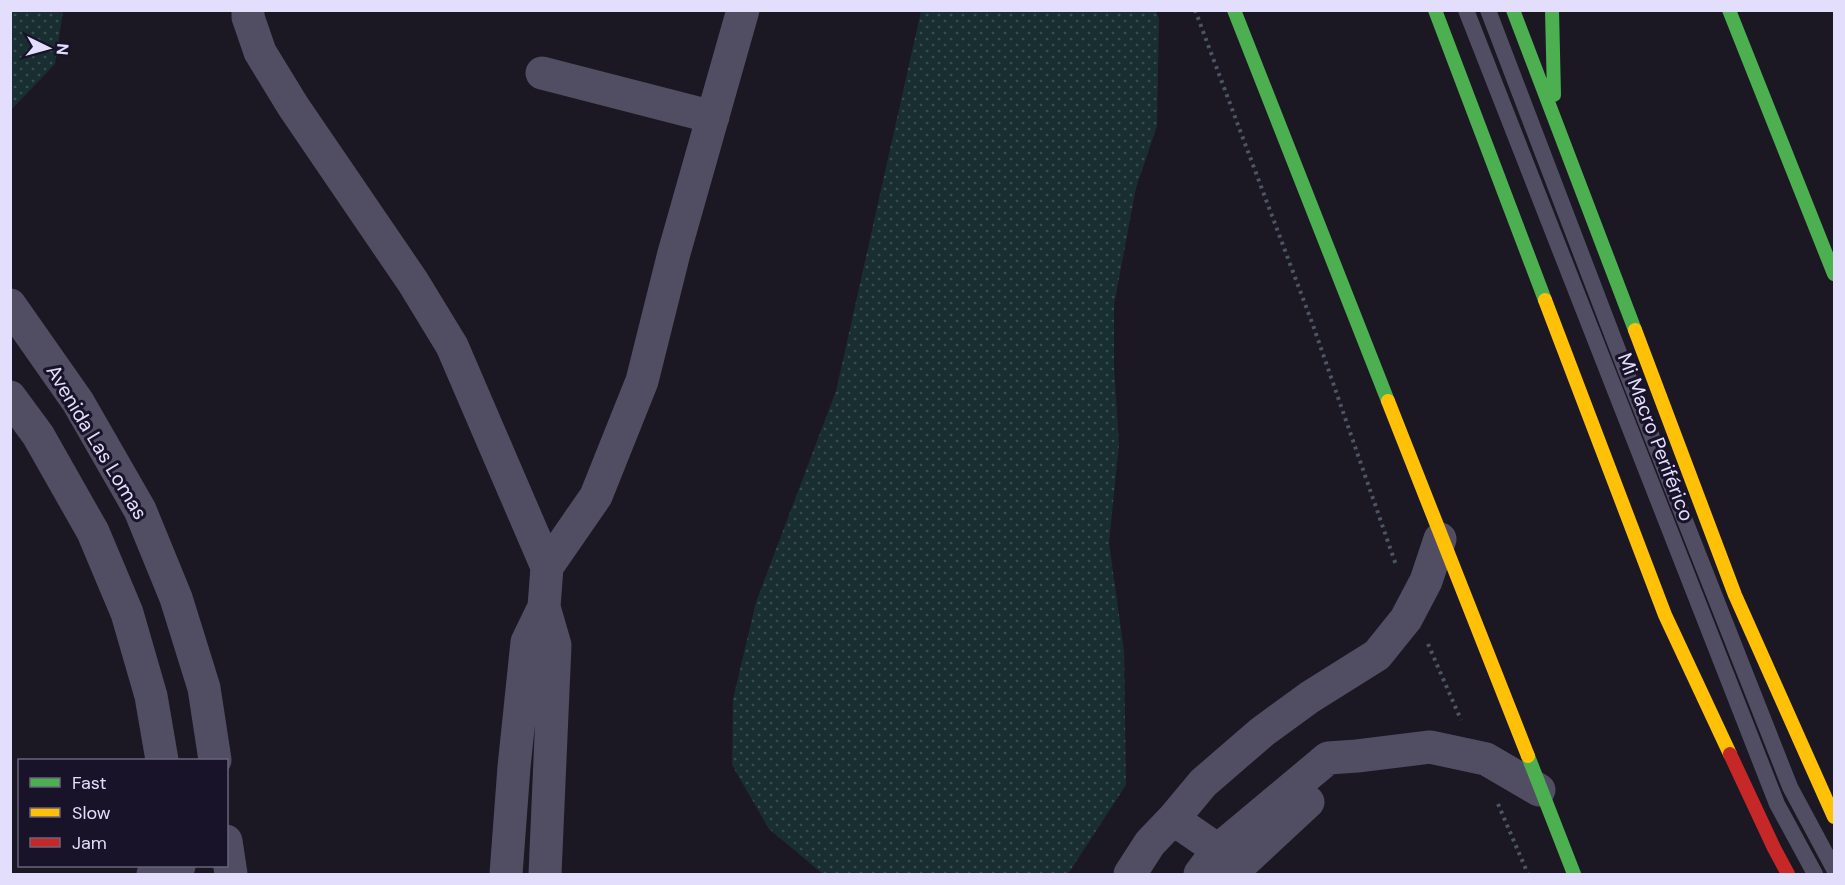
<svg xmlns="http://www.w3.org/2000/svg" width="1845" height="885" font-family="'DM Sans',sans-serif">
<defs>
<pattern id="grass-dots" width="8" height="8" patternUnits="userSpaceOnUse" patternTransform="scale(1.5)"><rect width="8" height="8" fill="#182e30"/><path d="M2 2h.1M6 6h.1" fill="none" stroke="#394c4f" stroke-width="1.8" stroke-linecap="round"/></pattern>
</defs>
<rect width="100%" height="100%" fill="#1b1824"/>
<!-- grass -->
<path fill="url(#grass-dots)" d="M 11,10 L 63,11 L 55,64 L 11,110 Z
M 921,11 L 1156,10 L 1159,19 L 1157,126 L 1136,188 L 1114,305 L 1114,367 L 1119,444 L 1109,543 L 1124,651 L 1126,785 L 1068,874 L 823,874 L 769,829 L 732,765 L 733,699 L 756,602 L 836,391 Z"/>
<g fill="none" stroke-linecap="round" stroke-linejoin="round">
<!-- path -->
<path stroke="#4b5563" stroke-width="4" stroke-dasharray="3 4.5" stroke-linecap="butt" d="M 1195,10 L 1314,328 L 1396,565
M 1428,644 L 1461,720
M 1498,804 L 1528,874"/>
<!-- lane -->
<path stroke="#514e63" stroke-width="16" d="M 1466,10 L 1777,804 L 1815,874
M 1488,10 L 1626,371 L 1790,787 L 1834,869"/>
<!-- street -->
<path stroke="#514e63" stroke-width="33" d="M 248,10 L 248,17 L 260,52 L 293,106 L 413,282 L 452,346 L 547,567 L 544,607 L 527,642 L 514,767 L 506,874
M 542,73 L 713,117
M 10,305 L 78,402 L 140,510 L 176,598 L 204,688 L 215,760
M 10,397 L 38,435 L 93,532 L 127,613 L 151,696 L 162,760
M 547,567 L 596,496 L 642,381 L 674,253 L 743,10
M 544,607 L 555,645 L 545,874
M 1173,819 L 1218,850
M 226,841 L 231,874
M 153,874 L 179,866
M 1130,874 L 1150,843 L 1173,819 L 1203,783 L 1262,732 L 1310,697 L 1377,655 L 1406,619 L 1426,581 L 1440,539
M 1200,874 L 1218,850 L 1328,758 L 1357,756 L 1430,747 L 1486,759 L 1539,790
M 1232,874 L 1237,868 L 1308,802"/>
<!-- fast -->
<path stroke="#4caf50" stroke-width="14" d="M 1234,10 L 1388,401
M 1435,10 L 1545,300
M 1513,10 L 1635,330
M 1552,10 L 1554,95
M 1729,10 L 1834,274
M 1528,756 L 1574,874"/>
<!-- slow -->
<path stroke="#ffc107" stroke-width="14" d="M 1545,300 L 1665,615 L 1730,754
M 1635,330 L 1735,595 L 1834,817
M 1388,401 L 1528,756"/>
<!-- jam -->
<path stroke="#c62828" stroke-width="14" d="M 1730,754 L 1774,848 L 1788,874"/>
</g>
<g text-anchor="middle" stroke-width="6" stroke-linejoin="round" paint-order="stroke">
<!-- street labels -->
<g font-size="20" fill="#e3defc" stroke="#181329">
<text transform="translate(1656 437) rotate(69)" y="7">Mi Macro Periférico</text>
<text transform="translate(97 442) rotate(59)" y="7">Avenida Las Lomas</text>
</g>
</g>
<!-- border -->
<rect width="1845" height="885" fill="none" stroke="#e3defc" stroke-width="24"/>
<!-- legend -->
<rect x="18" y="759" width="210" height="108" fill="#181329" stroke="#69647d" stroke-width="1.5"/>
<rect x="30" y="778" width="30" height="9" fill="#4caf50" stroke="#69647d" stroke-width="1.5"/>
<text x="72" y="789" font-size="18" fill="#e3defc">Fast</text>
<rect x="30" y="808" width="30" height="9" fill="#ffc107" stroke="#69647d" stroke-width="1.5"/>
<text x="72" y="819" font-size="18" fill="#e3defc">Slow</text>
<rect x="30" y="838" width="30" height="9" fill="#c62828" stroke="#69647d" stroke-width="1.5"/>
<text x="72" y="849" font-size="18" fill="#e3defc">Jam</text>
<!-- north arrow -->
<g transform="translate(48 48) rotate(95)" stroke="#181329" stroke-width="4.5" paint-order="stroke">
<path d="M0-4.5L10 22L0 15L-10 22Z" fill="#e3defc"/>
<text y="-9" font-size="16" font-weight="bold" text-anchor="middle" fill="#e3defc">N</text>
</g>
</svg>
